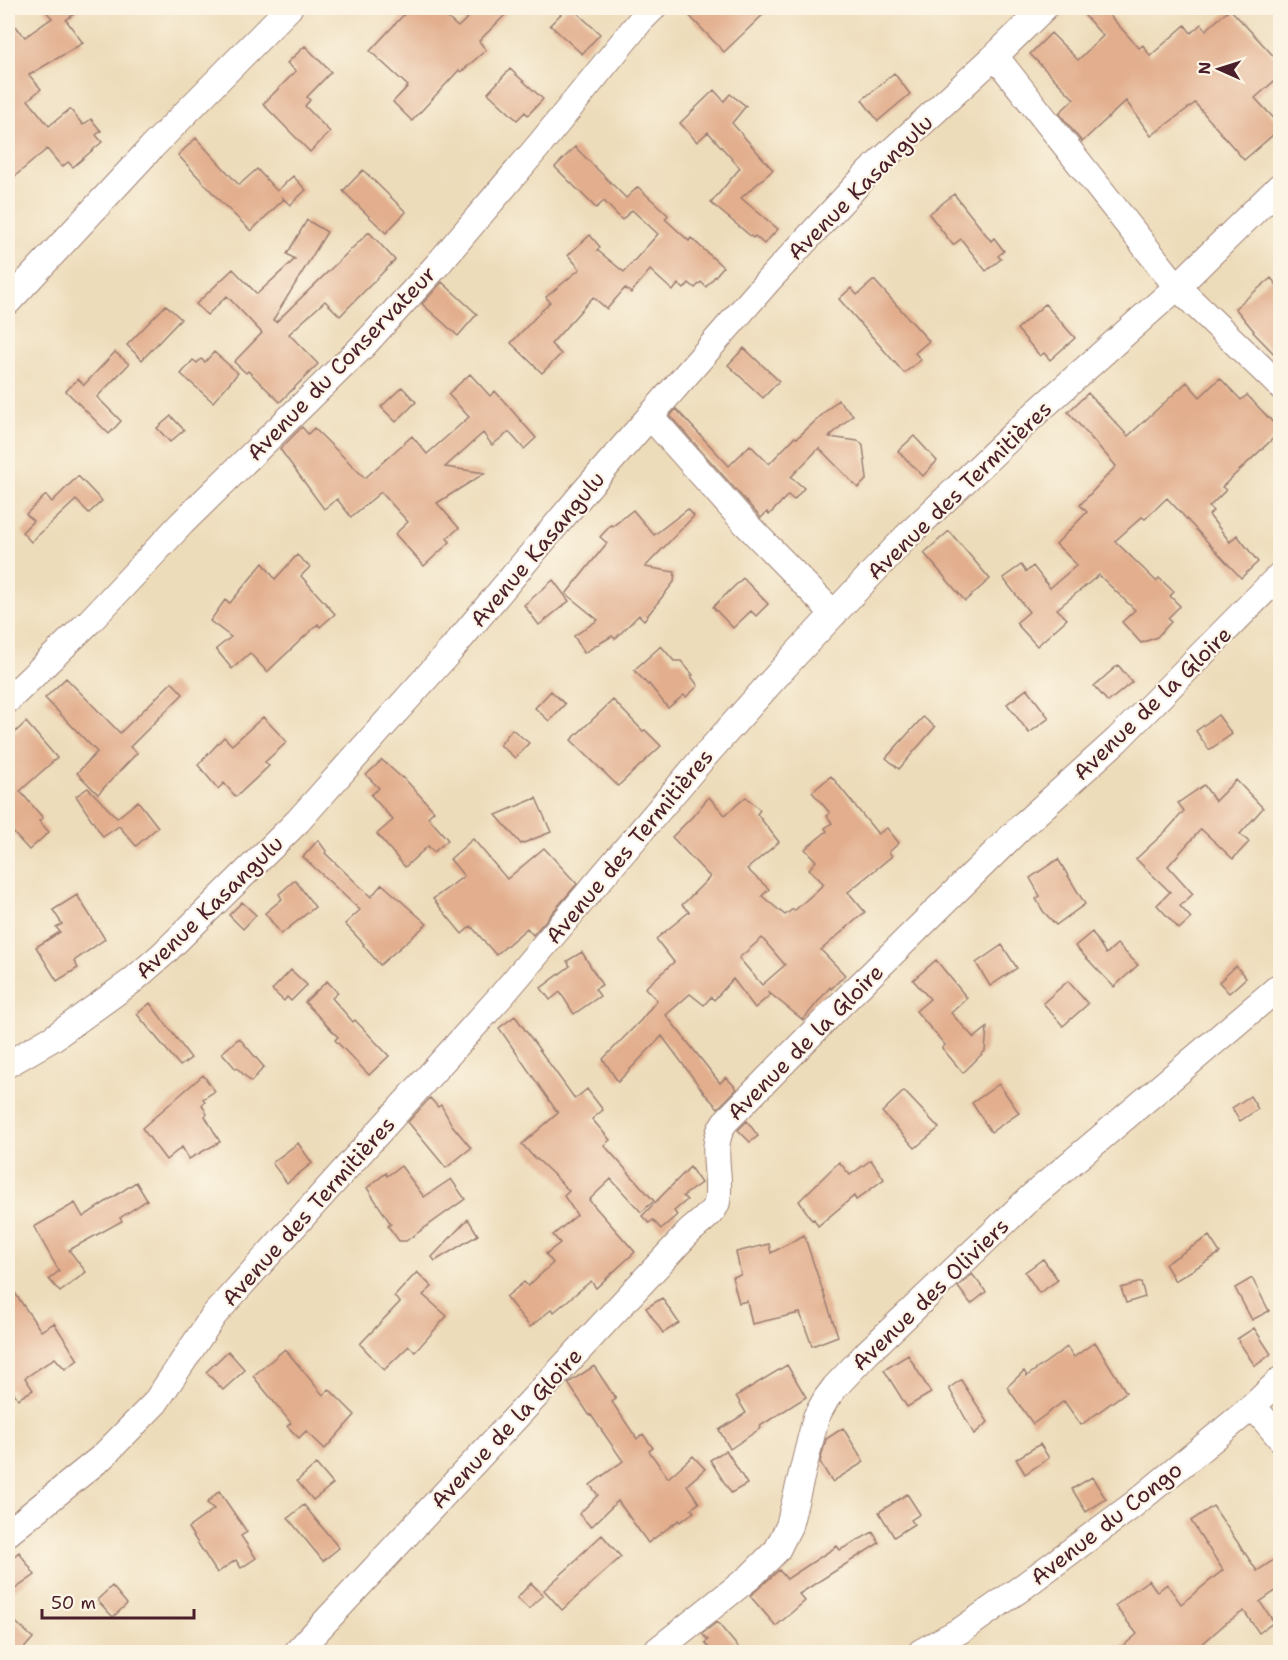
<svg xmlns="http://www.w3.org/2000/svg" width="1288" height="1660" font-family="'Shantell Sans',sans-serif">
<rect width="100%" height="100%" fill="#fcf5e5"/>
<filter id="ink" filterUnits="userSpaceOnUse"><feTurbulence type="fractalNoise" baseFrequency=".0167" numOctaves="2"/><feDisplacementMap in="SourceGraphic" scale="12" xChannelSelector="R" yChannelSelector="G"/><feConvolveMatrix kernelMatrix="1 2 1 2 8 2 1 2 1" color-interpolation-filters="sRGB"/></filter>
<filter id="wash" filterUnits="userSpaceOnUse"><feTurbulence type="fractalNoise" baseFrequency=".008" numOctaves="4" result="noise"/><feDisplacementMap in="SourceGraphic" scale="24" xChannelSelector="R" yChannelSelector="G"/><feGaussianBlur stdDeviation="1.35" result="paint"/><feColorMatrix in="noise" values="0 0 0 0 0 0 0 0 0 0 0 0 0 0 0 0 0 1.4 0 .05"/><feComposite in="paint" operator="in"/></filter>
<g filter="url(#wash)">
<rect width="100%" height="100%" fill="#eddcba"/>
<g id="blocks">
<!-- building -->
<path fill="#e2ae8d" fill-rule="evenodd" d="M 43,8 L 82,8 L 66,20 L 83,43 L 29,75 L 41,89 L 28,100 L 49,126 L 70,109 L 83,125 L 91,119 L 101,131 L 96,135 L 102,142 L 73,167 L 68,162 L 62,167 L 47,149 L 8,182 L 8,18 L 25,37 L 52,18 Z
M 410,8 L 436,8 L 458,27 L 478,8 L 512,8 L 479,41 L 486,50 L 461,72 L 459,70 L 412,121 L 393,102 L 408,86 L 370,51 Z
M 567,8 L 572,8 L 600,34 L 582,54 L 550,25 Z
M 682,8 L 770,8 L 724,52 Z
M 1078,8 L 1103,8 L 1139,48 L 1143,45 L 1150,56 L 1185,25 L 1191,33 L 1201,24 L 1206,30 L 1230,9 L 1281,64 L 1281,75 L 1255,98 L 1281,126 L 1281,128 L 1244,160 L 1195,103 L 1151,136 L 1126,101 L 1082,142 L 1059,113 L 1074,99 L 1030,54 L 1051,33 L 1078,60 L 1103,36 Z
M 305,46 L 331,72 L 307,97 L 310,100 L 305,106 L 330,132 L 310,152 L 263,104 L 296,71 L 287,63 Z
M 510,69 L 543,99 L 528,115 L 525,112 L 517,120 L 488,93 Z
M 894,73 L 910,94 L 878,121 L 862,100 Z
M 714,90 L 724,101 L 730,94 L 746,106 L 732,123 L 773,170 L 741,198 L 778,229 L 764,244 L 755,236 L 753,238 L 711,203 L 740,168 L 708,132 L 697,142 L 680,123 Z
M 196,138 L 239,185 L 257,169 L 277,191 L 293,176 L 306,190 L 290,205 L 281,196 L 284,199 L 251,231 L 221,202 L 178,155 Z
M 575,147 L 626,198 L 638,187 L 668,215 L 665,219 L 689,241 L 691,238 L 723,267 L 706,287 L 701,282 L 695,288 L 689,283 L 684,289 L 678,284 L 673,291 L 650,270 L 631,293 L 625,288 L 607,309 L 593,297 L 551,344 L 561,354 L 542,373 L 511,343 L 550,302 L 546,297 L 580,269 L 568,255 L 590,235 L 600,247 L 597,250 L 624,272 L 658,234 L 632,210 L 622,220 L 604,201 L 596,208 L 555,167 Z
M 363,170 L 406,212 L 386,233 L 343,191 Z
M 954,194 L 991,241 L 994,238 L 1004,251 L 998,256 L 1001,259 L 986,271 L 961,239 L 953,245 L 929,214 Z
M 307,220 L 327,232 L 273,320 L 276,322 L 369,232 L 395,260 L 340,316 L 325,301 L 289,334 L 318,364 L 280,402 L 248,371 L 246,373 L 234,362 L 262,333 L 227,296 L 207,315 L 196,304 L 233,269 L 257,294 L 295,259 L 287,254 Z
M 1271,278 L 1281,290 L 1281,361 L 1253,332 L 1254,331 L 1235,308 Z
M 874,280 L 929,341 L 915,353 L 921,360 L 904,373 L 839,299 L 851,288 L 857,295 Z
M 442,282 L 477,314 L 458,336 L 422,304 Z
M 1045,304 L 1075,338 L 1050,360 L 1044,353 L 1040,356 L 1017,329 Z
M 166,305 L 181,319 L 142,360 L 127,345 Z
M 744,348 L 779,381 L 763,398 L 728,365 Z
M 115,352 L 129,364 L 97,397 L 121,421 L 109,434 L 66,391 L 78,379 L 84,385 Z
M 214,352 L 238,373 L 213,402 L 181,374 L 193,360 L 197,363 L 201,359 L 205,362 Z
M 470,374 L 490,396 L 495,391 L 536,438 L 524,449 L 509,432 L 492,445 L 483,433 L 445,467 L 485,473 L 437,503 L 459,528 L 447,538 L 450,542 L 424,566 L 395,534 L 408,522 L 381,492 L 351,517 L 337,499 L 324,509 L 280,449 L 302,427 L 308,434 L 314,428 L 365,478 L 412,436 L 427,454 L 469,417 L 448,394 Z
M 1220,378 L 1241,400 L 1247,395 L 1281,431 L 1222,487 L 1226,490 L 1209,507 L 1213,511 L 1209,515 L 1230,542 L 1237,535 L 1258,562 L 1241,578 L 1167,498 L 1145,519 L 1142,517 L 1115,541 L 1156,581 L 1159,578 L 1174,592 L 1170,596 L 1180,606 L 1168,618 L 1171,622 L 1157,637 L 1141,643 L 1122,622 L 1135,610 L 1099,575 L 1057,609 L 1067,619 L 1037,646 L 1016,623 L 1029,612 L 1003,578 L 1021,565 L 1026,572 L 1033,566 L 1050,588 L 1077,565 L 1056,544 L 1087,512 L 1080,505 L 1116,466 L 1068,412 L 1088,393 L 1128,436 L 1187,382 L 1200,397 Z
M 402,387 L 416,402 L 396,422 L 381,407 Z
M 838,400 L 853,415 L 829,437 L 858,441 L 861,443 L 863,446 L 867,479 L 858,488 L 819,448 L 791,477 L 804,488 L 794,500 L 788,495 L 769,515 L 767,512 L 761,518 L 670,416 L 676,409 L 729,466 L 750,445 L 769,464 L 795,437 L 797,438 Z
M 171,416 L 184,430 L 170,442 L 157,428 Z
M 914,436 L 937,461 L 923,476 L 898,451 Z
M 78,476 L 102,501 L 89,513 L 76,500 L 31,542 L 22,532 L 33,521 L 26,514 L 46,495 L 52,502 Z
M 688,509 L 694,516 L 645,567 L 675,572 L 674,582 L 644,620 L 639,615 L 615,639 L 612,636 L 584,653 L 574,636 L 598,620 L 566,594 L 607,543 L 600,537 L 611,525 L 613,526 L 633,510 L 654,535 Z
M 949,531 L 990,579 L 965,601 L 924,553 Z
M 297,555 L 310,567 L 301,576 L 335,614 L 320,627 L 318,624 L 267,672 L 250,653 L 232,669 L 216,649 L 231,637 L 210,621 L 225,600 L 230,603 L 263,563 L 275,579 Z
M 743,578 L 768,604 L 756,616 L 751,611 L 733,628 L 713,607 Z
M 553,580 L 569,601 L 539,625 L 524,605 Z
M 661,646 L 674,661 L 681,661 L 693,675 L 691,676 L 698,686 L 686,697 L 684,695 L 668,708 L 649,684 L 648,685 L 634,670 Z
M 1118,665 L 1132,682 L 1108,702 L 1094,686 Z
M 66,678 L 120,733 L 172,682 L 183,694 L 130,747 L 137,753 L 98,794 L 77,773 L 97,752 L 45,698 Z
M 1027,689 L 1049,718 L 1029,733 L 1007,704 Z
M 551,691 L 565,704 L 549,721 L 535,708 Z
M 613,700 L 643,731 L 645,730 L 661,746 L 618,786 L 571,740 Z
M 1218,715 L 1232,734 L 1209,750 L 1196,731 Z
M 263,717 L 287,742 L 265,762 L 269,766 L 236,797 L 224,783 L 218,789 L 198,765 L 224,737 L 232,745 Z
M 923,717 L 935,727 L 899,769 L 886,758 Z
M 26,722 L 57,758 L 20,791 L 43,818 L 39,821 L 49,832 L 29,850 L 8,827 L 8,739 Z
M 512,729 L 529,743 L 515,758 L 500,745 Z
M 382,760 L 402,778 L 403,777 L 434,811 L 428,817 L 448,840 L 434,852 L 428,846 L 405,867 L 377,834 L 393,820 L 371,795 L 379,788 L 366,775 Z
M 831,776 L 878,834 L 887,828 L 899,843 L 889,852 L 892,856 L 848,892 L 865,912 L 821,950 L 845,975 L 831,989 L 830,987 L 803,1020 L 767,991 L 770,995 L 755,1008 L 733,979 L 714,1000 L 711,997 L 704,1005 L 690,994 L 666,1015 L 720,1083 L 726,1077 L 737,1089 L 718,1108 L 705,1094 L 662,1036 L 618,1082 L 603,1059 L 641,1020 L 657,1000 L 645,988 L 674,962 L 656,939 L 689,912 L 682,905 L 710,877 L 672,837 L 692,817 L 709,797 L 725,815 L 746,797 L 760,810 L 757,814 L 779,842 L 747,869 L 769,889 L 762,896 L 785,915 L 793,909 L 794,911 L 824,884 L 809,869 L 816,861 L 805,849 L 827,831 L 825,828 L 832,823 L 827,816 L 830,813 L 812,792 ZM 762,938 L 785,965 L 762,985 L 739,958 Z
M 1236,780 L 1263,808 L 1240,834 L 1249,842 L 1233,859 L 1201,829 L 1168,866 L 1193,894 L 1180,906 L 1191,918 L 1179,929 L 1157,905 L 1170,892 L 1136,859 L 1167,830 L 1184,811 L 1178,803 L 1204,785 L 1215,801 Z
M 88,788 L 117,818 L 138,801 L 158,827 L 136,846 L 119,826 L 103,837 L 76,796 Z
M 536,798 L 551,832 L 521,844 L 496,815 Z
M 473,839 L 507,879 L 544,848 L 577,884 L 533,935 L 527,928 L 496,955 L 471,926 L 462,934 L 433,899 L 464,876 L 450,859 Z
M 318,840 L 326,851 L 325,853 L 371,897 L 382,884 L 427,924 L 380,965 L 363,945 L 364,944 L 345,924 L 360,910 L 303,857 Z
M 1058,859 L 1085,904 L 1056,925 L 1043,911 L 1036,899 L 1040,896 L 1030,878 Z
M 295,880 L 315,907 L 281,934 L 265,913 L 282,899 L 279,894 Z
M 77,895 L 105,939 L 74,961 L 78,968 L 57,981 L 36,947 L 60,932 L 56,927 L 62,924 L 53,910 Z
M 242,902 L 256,915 L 243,929 L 229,915 Z
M 1092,932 L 1106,954 L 1117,944 L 1138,965 L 1114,987 L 1075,946 Z
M 1002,945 L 1017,968 L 990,986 L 976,963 Z
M 582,952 L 602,985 L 595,989 L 600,996 L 574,1014 L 560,992 L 550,1000 L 541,988 L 570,966 L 567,961 Z
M 936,960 L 967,998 L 951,1013 L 974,1038 L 987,1028 L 985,1051 L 963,1073 L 942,1048 L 945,1045 L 916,1011 L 930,999 L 913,980 Z
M 1236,966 L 1246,978 L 1229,993 L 1219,982 Z
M 291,970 L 307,985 L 291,1001 L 287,997 L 284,1001 L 272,990 Z
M 327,981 L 338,993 L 332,998 L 353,1022 L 355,1020 L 389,1056 L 369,1075 L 335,1040 L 338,1037 L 305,1002 Z
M 1068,981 L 1088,1004 L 1063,1026 L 1043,1003 Z
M 150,1003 L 191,1058 L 180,1066 L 137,1014 Z
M 515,1016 L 575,1099 L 587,1089 L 603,1110 L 592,1119 L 610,1140 L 604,1145 L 654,1201 L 641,1212 L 611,1179 L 589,1200 L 635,1252 L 596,1288 L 591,1281 L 554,1312 L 552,1309 L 530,1327 L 506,1297 L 524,1282 L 528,1286 L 553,1263 L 546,1254 L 560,1243 L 553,1235 L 577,1215 L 564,1196 L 569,1191 L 555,1176 L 537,1159 L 536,1160 L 522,1144 L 558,1113 L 499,1028 Z
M 239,1038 L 264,1067 L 251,1082 L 237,1068 L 236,1069 L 222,1053 Z
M 203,1075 L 215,1091 L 203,1099 L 205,1102 L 202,1105 L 207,1114 L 205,1116 L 220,1142 L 189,1159 L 182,1147 L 166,1160 L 142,1128 Z
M 999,1084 L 1019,1113 L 991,1132 L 972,1103 Z
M 904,1091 L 939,1128 L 915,1148 L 882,1112 Z
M 1250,1096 L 1258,1109 L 1240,1121 L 1232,1108 Z
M 430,1098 L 438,1107 L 441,1105 L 452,1125 L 471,1148 L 446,1168 L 408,1122 Z
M 747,1121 L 758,1136 L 750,1142 L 738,1130 Z
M 298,1143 L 312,1163 L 287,1183 L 272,1163 Z
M 871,1160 L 884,1179 L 856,1200 L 854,1196 L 818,1226 L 814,1219 L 812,1220 L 799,1201 L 839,1162 L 850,1175 Z
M 401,1166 L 424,1197 L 451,1179 L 465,1199 L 406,1241 L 399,1241 L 388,1226 L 391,1224 L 367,1188 L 386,1173 L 387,1176 Z
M 690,1167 L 701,1183 L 683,1196 L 687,1200 L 674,1211 L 677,1215 L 661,1229 L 653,1220 L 649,1223 L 642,1216 Z
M 136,1182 L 147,1200 L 120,1218 L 122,1221 L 69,1250 L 86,1272 L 60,1292 L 49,1279 L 59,1271 L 34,1227 L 75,1203 L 83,1217 Z
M 468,1219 L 478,1235 L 435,1261 L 432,1257 Z
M 804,1235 L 838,1336 L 812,1346 L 800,1313 L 752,1324 L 747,1301 L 739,1303 L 732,1277 L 741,1275 L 736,1252 L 769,1244 L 771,1253 Z
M 1209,1236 L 1220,1253 L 1175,1281 L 1165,1264 Z
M 1043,1259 L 1058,1280 L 1039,1293 L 1025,1272 Z
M 417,1272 L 432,1287 L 423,1295 L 447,1316 L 415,1352 L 409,1346 L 384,1370 L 360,1344 L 400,1302 L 394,1297 Z
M 972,1274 L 986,1292 L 971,1304 L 958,1287 Z
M 1252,1278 L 1269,1311 L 1252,1320 L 1235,1288 Z
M 1141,1282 L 1145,1297 L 1126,1303 L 1121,1288 Z
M 8,1283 L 41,1331 L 54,1323 L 78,1360 L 65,1369 L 55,1358 L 25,1378 L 33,1390 L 18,1399 L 11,1388 L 8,1390 Z
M 662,1298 L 679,1323 L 663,1333 L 646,1308 Z
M 1254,1328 L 1271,1354 L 1255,1366 L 1237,1339 Z
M 1095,1342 L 1126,1392 L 1081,1425 L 1064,1401 L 1033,1424 L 1007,1387 L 1024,1371 L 1027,1376 L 1067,1347 L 1074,1357 Z
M 285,1349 L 323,1395 L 329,1389 L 355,1415 L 325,1449 L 306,1431 L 299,1438 L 287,1426 L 291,1423 L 253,1376 Z
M 228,1351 L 245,1370 L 223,1390 L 206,1372 Z
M 908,1355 L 931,1393 L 907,1407 L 884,1370 Z
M 787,1365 L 806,1397 L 760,1426 L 761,1428 L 730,1449 L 719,1430 L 746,1413 L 736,1396 Z
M 594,1366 L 616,1399 L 612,1402 L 637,1439 L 643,1434 L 653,1448 L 649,1451 L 668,1478 L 693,1456 L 705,1469 L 687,1485 L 699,1503 L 691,1509 L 694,1512 L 680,1522 L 679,1520 L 648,1543 L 618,1501 L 591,1527 L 579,1514 L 598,1495 L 590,1485 L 623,1461 L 591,1415 L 590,1416 L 568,1383 Z
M 961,1380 L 988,1422 L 974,1434 L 949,1388 Z
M 843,1428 L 864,1462 L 832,1482 L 820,1462 L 826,1439 Z
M 1040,1444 L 1049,1458 L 1025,1474 L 1016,1459 Z
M 726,1450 L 747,1484 L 731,1493 L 710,1460 Z
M 316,1464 L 333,1484 L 313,1500 L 297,1481 Z
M 1092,1477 L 1106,1499 L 1086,1512 L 1072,1489 Z
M 219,1491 L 247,1532 L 241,1536 L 256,1558 L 241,1568 L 236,1560 L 217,1573 L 188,1528 L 214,1509 L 207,1503 Z
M 907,1494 L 920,1514 L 911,1520 L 914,1524 L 894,1537 L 879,1512 Z
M 304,1505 L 339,1548 L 323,1561 L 288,1518 Z
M 1213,1506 L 1257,1571 L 1281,1555 L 1281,1587 L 1260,1602 L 1274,1622 L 1259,1633 L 1244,1611 L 1226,1623 L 1192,1653 L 1115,1653 L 1137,1634 L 1115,1606 L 1132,1592 L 1149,1580 L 1157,1592 L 1167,1584 L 1181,1604 L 1223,1570 L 1191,1521 Z
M 873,1532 L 879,1543 L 799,1594 L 805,1601 L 776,1626 L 750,1596 L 779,1570 L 787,1579 L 837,1546 L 840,1550 Z
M 602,1535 L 621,1557 L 562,1610 L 544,1590 L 578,1559 L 577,1558 Z
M 19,1552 L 35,1575 L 8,1594 L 8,1561 Z
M 531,1583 L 543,1595 L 529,1609 L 517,1598 Z
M 112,1586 L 127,1604 L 113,1617 L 97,1600 Z
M 8,1615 L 33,1638 L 20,1653 L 8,1653 Z
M 717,1622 L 722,1628 L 743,1653 L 713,1653 L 705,1643 L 708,1640 L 702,1634 Z"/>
</g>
</g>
<g filter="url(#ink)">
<use href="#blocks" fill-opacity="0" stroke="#9c7e72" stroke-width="1.5"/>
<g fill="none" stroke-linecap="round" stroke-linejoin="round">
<!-- minor casing -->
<g stroke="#9c7e72" stroke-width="28">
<path id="minor" d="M 995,56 L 1177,287 L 1280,386
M 8,302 L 151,148 L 289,8
M 650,416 L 746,524 L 834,614
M 8,700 L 91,620 L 182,523 L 363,346 L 439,263 L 541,143 L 641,20 L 653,8
M 8,1064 L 53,1038 L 132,981 L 163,954 L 298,821 L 451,650 L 583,493 L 767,282 L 869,172 L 995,56 L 1044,8
M 1253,1406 L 1280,1438
M 8,1533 L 102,1457 L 155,1403 L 214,1315 L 502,995 L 702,759 L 797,653 L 906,537 L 1037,412 L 1177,287 L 1280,186
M 297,1652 L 689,1232 C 698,1224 711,1215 716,1205 C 719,1198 718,1189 718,1181 C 717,1160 712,1140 725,1122 L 842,1003 L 1022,826 L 1117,740 L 1280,575
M 655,1652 L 751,1576 L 777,1550 L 789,1526 L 816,1417 L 826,1399 L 835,1387 L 868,1352 L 1031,1197 L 1280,986
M 921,1652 L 963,1629 L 1020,1589 L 1133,1505 L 1253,1406 L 1280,1380"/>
</g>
<!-- minor -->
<use href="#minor" stroke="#fff" stroke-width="26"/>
</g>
</g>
<g text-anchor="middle" stroke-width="4.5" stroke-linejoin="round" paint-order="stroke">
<!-- street labels -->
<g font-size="22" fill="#4a1f2b" stroke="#fcf5e5">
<text transform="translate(860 187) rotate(-45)" y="8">Avenue Kasangulu</text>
<text transform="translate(341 363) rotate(-46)" y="8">Avenue du Conservateur</text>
<text transform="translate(959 490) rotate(-44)" y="8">Avenue des Termitières</text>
<text transform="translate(537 549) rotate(-50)" y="8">Avenue Kasangulu</text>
<text transform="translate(1152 703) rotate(-44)" y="8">Avenue de la Gloire</text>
<text transform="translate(629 846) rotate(-50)" y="8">Avenue des Termitières</text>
<text transform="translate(209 907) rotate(-44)" y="8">Avenue Kasangulu</text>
<text transform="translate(805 1042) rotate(-45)" y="8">Avenue de la Gloire</text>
<text transform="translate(308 1211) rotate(-48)" y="8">Avenue des Termitières</text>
<text transform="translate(930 1294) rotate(-44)" y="8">Avenue des Oliviers</text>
<text transform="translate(506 1428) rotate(-47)" y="8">Avenue de la Gloire</text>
<text transform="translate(1106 1523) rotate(-38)" y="8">Avenue du Congo</text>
</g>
</g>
<!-- margin -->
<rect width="1288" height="1660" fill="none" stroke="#fcf5e5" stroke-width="30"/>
<!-- north arrow -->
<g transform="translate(1219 69) rotate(273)" stroke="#fcf5e5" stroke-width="4.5" paint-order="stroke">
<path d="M0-4.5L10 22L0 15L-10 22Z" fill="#4a1f2b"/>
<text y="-9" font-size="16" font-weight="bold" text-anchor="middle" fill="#4a1f2b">N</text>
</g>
<!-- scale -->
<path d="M42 1609v9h152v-9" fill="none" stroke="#4a1f2b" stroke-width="3"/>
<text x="51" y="1609" font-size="18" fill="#4a1f2b" stroke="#fcf5e5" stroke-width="4.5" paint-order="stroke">50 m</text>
</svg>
